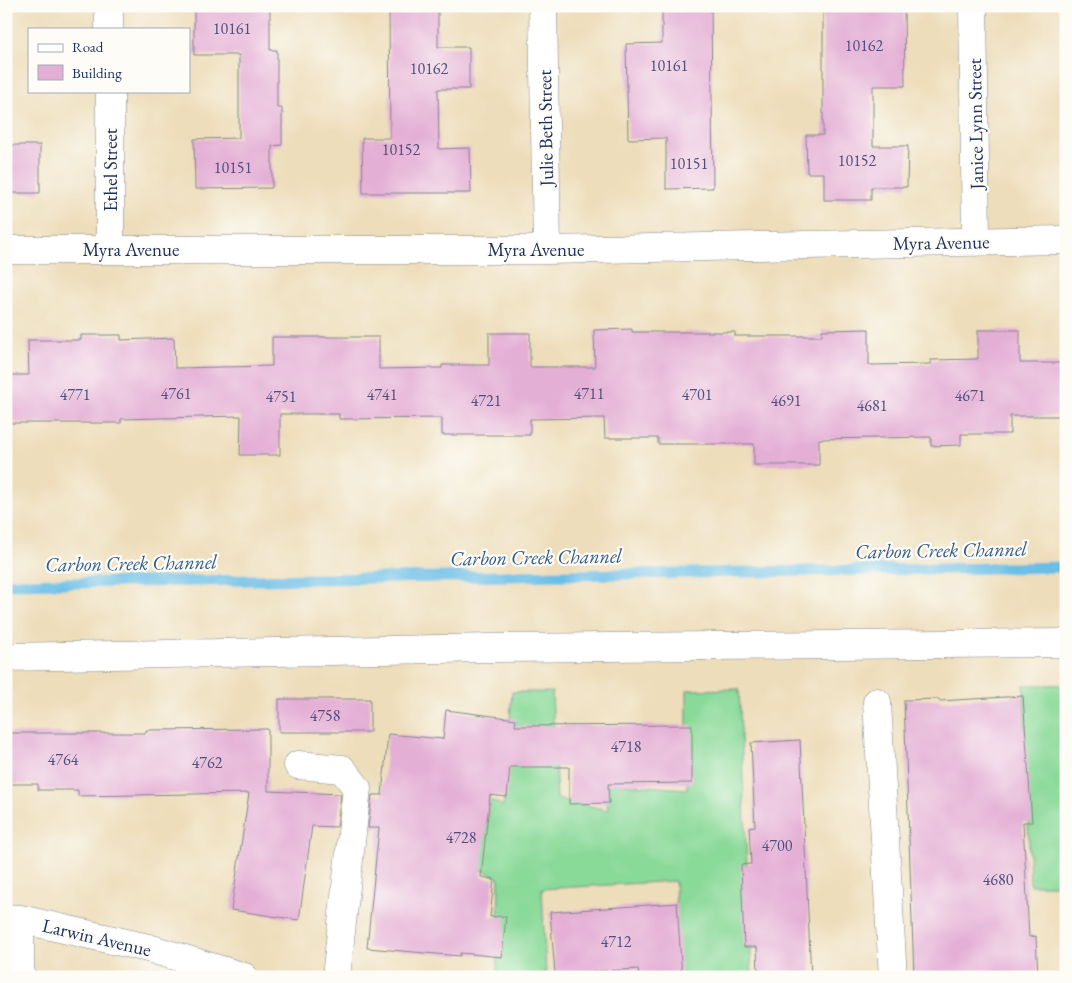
<svg xmlns="http://www.w3.org/2000/svg" width="1072" height="983" font-family="'EB Garamond',serif">
<rect width="100%" height="100%" fill="#fdfcf7"/>
<filter id="ink" filterUnits="userSpaceOnUse"><feTurbulence type="fractalNoise" baseFrequency=".02" numOctaves="2"/><feDisplacementMap in="SourceGraphic" scale="10" xChannelSelector="R" yChannelSelector="G"/><feConvolveMatrix kernelMatrix="1 2 1 2 8 2 1 2 1" color-interpolation-filters="sRGB"/></filter>
<filter id="wash" filterUnits="userSpaceOnUse"><feTurbulence type="fractalNoise" baseFrequency=".0096" numOctaves="4" result="noise"/><feDisplacementMap in="SourceGraphic" scale="20" xChannelSelector="R" yChannelSelector="G"/><feGaussianBlur stdDeviation="1.12" result="paint"/><feColorMatrix in="noise" values="0 0 0 0 0 0 0 0 0 0 0 0 0 0 0 0 0 1.4 0 .05"/><feComposite in="paint" operator="in"/></filter>
<g filter="url(#wash)">
<rect width="100%" height="100%" fill="#edddba"/>
<!-- grass -->
<path fill="#89d998" stroke="#52847b" d="M 1024,685 L 1066,685 L 1066,885 L 1030,885 Z
M 739,689 L 752,977 L 678,977 L 675,881 L 542,889 L 546,977 L 497,977 L 499,878 L 480,869 L 490,800 L 503,806 L 512,692 L 552,692 L 557,799 L 608,810 L 604,783 L 687,789 L 687,690 Z"/>
<g fill="none" stroke-linecap="round" stroke-linejoin="round">
<!-- stream -->
<path stroke="#69bee6" stroke-width="11" d="M 6,584 L 1066,567"/>
</g>
<g id="blocks">
<!-- building -->
<path fill="#e4afd5" d="M 389,6 L 438,6 L 438,47 L 469,47 L 469,89 L 438,89 L 439,149 L 470,148 L 471,193 L 363,193 L 362,138 L 390,138 Z
M 662,6 L 711,6 L 713,188 L 666,189 L 666,138 L 628,139 L 626,44 L 662,43 Z
M 823,6 L 904,6 L 905,86 L 873,86 L 873,146 L 908,146 L 907,187 L 871,187 L 871,200 L 824,200 L 824,173 L 807,173 L 806,135 L 823,135 Z
M 194,7 L 270,7 L 270,50 L 277,50 L 277,108 L 282,108 L 282,145 L 272,146 L 272,188 L 195,189 L 194,139 L 239,138 L 239,55 L 194,55 Z
M 6,145 L 40,145 L 40,193 L 6,193 Z
M 632,329 L 632,332 L 735,332 L 735,336 L 822,336 L 822,330 L 869,329 L 869,365 L 931,364 L 931,360 L 978,359 L 978,330 L 1020,330 L 1020,363 L 1066,363 L 1066,416 L 1010,416 L 1010,434 L 961,434 L 961,445 L 931,446 L 931,437 L 819,439 L 819,465 L 754,465 L 754,444 L 658,444 L 658,438 L 605,438 L 604,418 L 530,419 L 530,435 L 442,435 L 442,418 L 339,419 L 339,414 L 280,414 L 280,455 L 240,455 L 241,416 L 121,419 L 121,423 L 6,423 L 6,375 L 29,375 L 28,340 L 81,340 L 81,335 L 121,335 L 121,340 L 174,338 L 175,368 L 272,366 L 272,337 L 379,337 L 379,369 L 442,368 L 442,365 L 489,365 L 489,333 L 530,333 L 530,367 L 595,367 L 594,330 Z
M 1023,696 L 1032,822 L 1023,822 L 1029,937 L 1036,936 L 1038,977 L 914,977 L 904,700 L 939,699 L 939,701 Z
M 279,699 L 370,699 L 370,732 L 279,732 Z
M 446,710 L 516,719 L 515,726 L 692,725 L 692,783 L 608,784 L 609,803 L 569,804 L 569,767 L 510,767 L 507,797 L 490,795 L 481,877 L 494,879 L 490,917 L 506,916 L 502,957 L 460,953 L 460,956 L 367,948 L 379,828 L 368,828 L 372,795 L 382,795 L 388,734 L 443,739 Z
M 268,729 L 268,791 L 341,794 L 337,827 L 312,826 L 299,920 L 231,910 L 249,793 L 78,796 L 78,790 L 38,790 L 38,784 L 6,784 L 6,733 L 146,733 L 146,730 Z
M 800,740 L 811,977 L 758,977 L 757,947 L 744,947 L 741,865 L 751,864 L 749,827 L 755,826 L 751,743 Z
M 677,903 L 682,977 L 639,977 L 638,969 L 555,974 L 550,912 Z"/>
</g>
</g>
<g filter="url(#ink)">
<use href="#blocks" fill-opacity="0" stroke="#84868c" stroke-width="1"/>
<g fill="none" stroke-linecap="round" stroke-linejoin="round">
<!-- minor casing -->
<g stroke="#84868c" stroke-width="29">
<path id="minor" d="M 109,6 L 109,29
M 543,6 L 547,250
M 973,6 L 976,242
M 110,91 L 110,248
M 6,250 L 547,250 L 1066,240
M 6,657 L 493,648 L 1066,643
M 877,702 L 893,977
M 298,765 L 342,769 L 357,788 L 336,977
M 6,918 L 20,919 L 148,948 L 244,977
M 20,919 L 20,977"/>
</g>
<!-- minor -->
<use href="#minor" stroke="#fff" stroke-width="28"/>
</g>
</g>
<g text-anchor="middle" stroke-width="4.5" stroke-linejoin="round" paint-order="stroke">
<!-- number labels -->
<g font-size="16" fill="#4d4f7c">
<text x="232" y="34">10161</text>
<text x="864" y="51">10162</text>
<text x="669" y="71">10161</text>
<text x="429" y="74">10162</text>
<text x="401" y="155">10152</text>
<text x="857" y="166">10152</text>
<text x="689" y="169">10151</text>
<text x="233" y="173">10151</text>
<text x="176" y="399">4761</text>
<text x="589" y="399">4711</text>
<text x="75" y="400">4771</text>
<text x="382" y="400">4741</text>
<text x="697" y="400">4701</text>
<text x="970" y="401">4671</text>
<text x="281" y="402">4751</text>
<text x="486" y="406">4721</text>
<text x="786" y="406">4691</text>
<text x="872" y="411">4681</text>
<text x="325" y="721">4758</text>
<text x="626" y="752">4718</text>
<text x="63" y="765">4764</text>
<text x="207" y="768">4762</text>
<text x="461" y="843">4728</text>
<text x="777" y="851">4700</text>
<text x="998" y="885">4680</text>
<text x="616" y="947">4712</text>
</g>
<!-- street labels -->
<g font-size="19" fill="#1b2f5e" stroke="#fdfcf7">
<text transform="translate(975 124) rotate(-91)" y="7">Janice Lynn Street</text>
<text transform="translate(545 128) rotate(-91)" y="7">Julie Beth Street</text>
<text transform="translate(110 170) rotate(-90)" y="7">Ethel Street</text>
<text transform="translate(941 242) rotate(-1)" y="7">Myra Avenue</text>
<text x="131" y="256">Myra Avenue</text>
<text x="536" y="256">Myra Avenue</text>
<text transform="translate(97 937) rotate(13)" y="7">Larwin Avenue</text>
</g>
<!-- water labels -->
<g font-size="20" font-style="italic" fill="#325a87" stroke="#fdfcf7">
<text transform="translate(941 550) rotate(-1)" y="7">Carbon Creek Channel</text>
<text transform="translate(536 557) rotate(-1)" y="7">Carbon Creek Channel</text>
<text transform="translate(131 563) rotate(-1)" y="7">Carbon Creek Channel</text>
</g>
</g>
<!-- margin -->
<rect width="1072" height="983" fill="none" stroke="#fdfcf7" stroke-width="25"/>
<!-- legend -->
<rect x="28" y="28" width="162" height="65" fill="#fdfcf7" stroke="#a3aaba"/>
<rect x="38" y="44" width="25" height="8" fill="#ffffff" stroke="#a3aaba"/>
<text x="72" y="52" font-size="15" fill="#1b2f5e">Road</text>
<rect x="38" y="65" width="25" height="15" fill="#e4afd5" stroke="#a3aaba"/>
<text x="72" y="78" font-size="15" fill="#1b2f5e">Building</text>
</svg>
